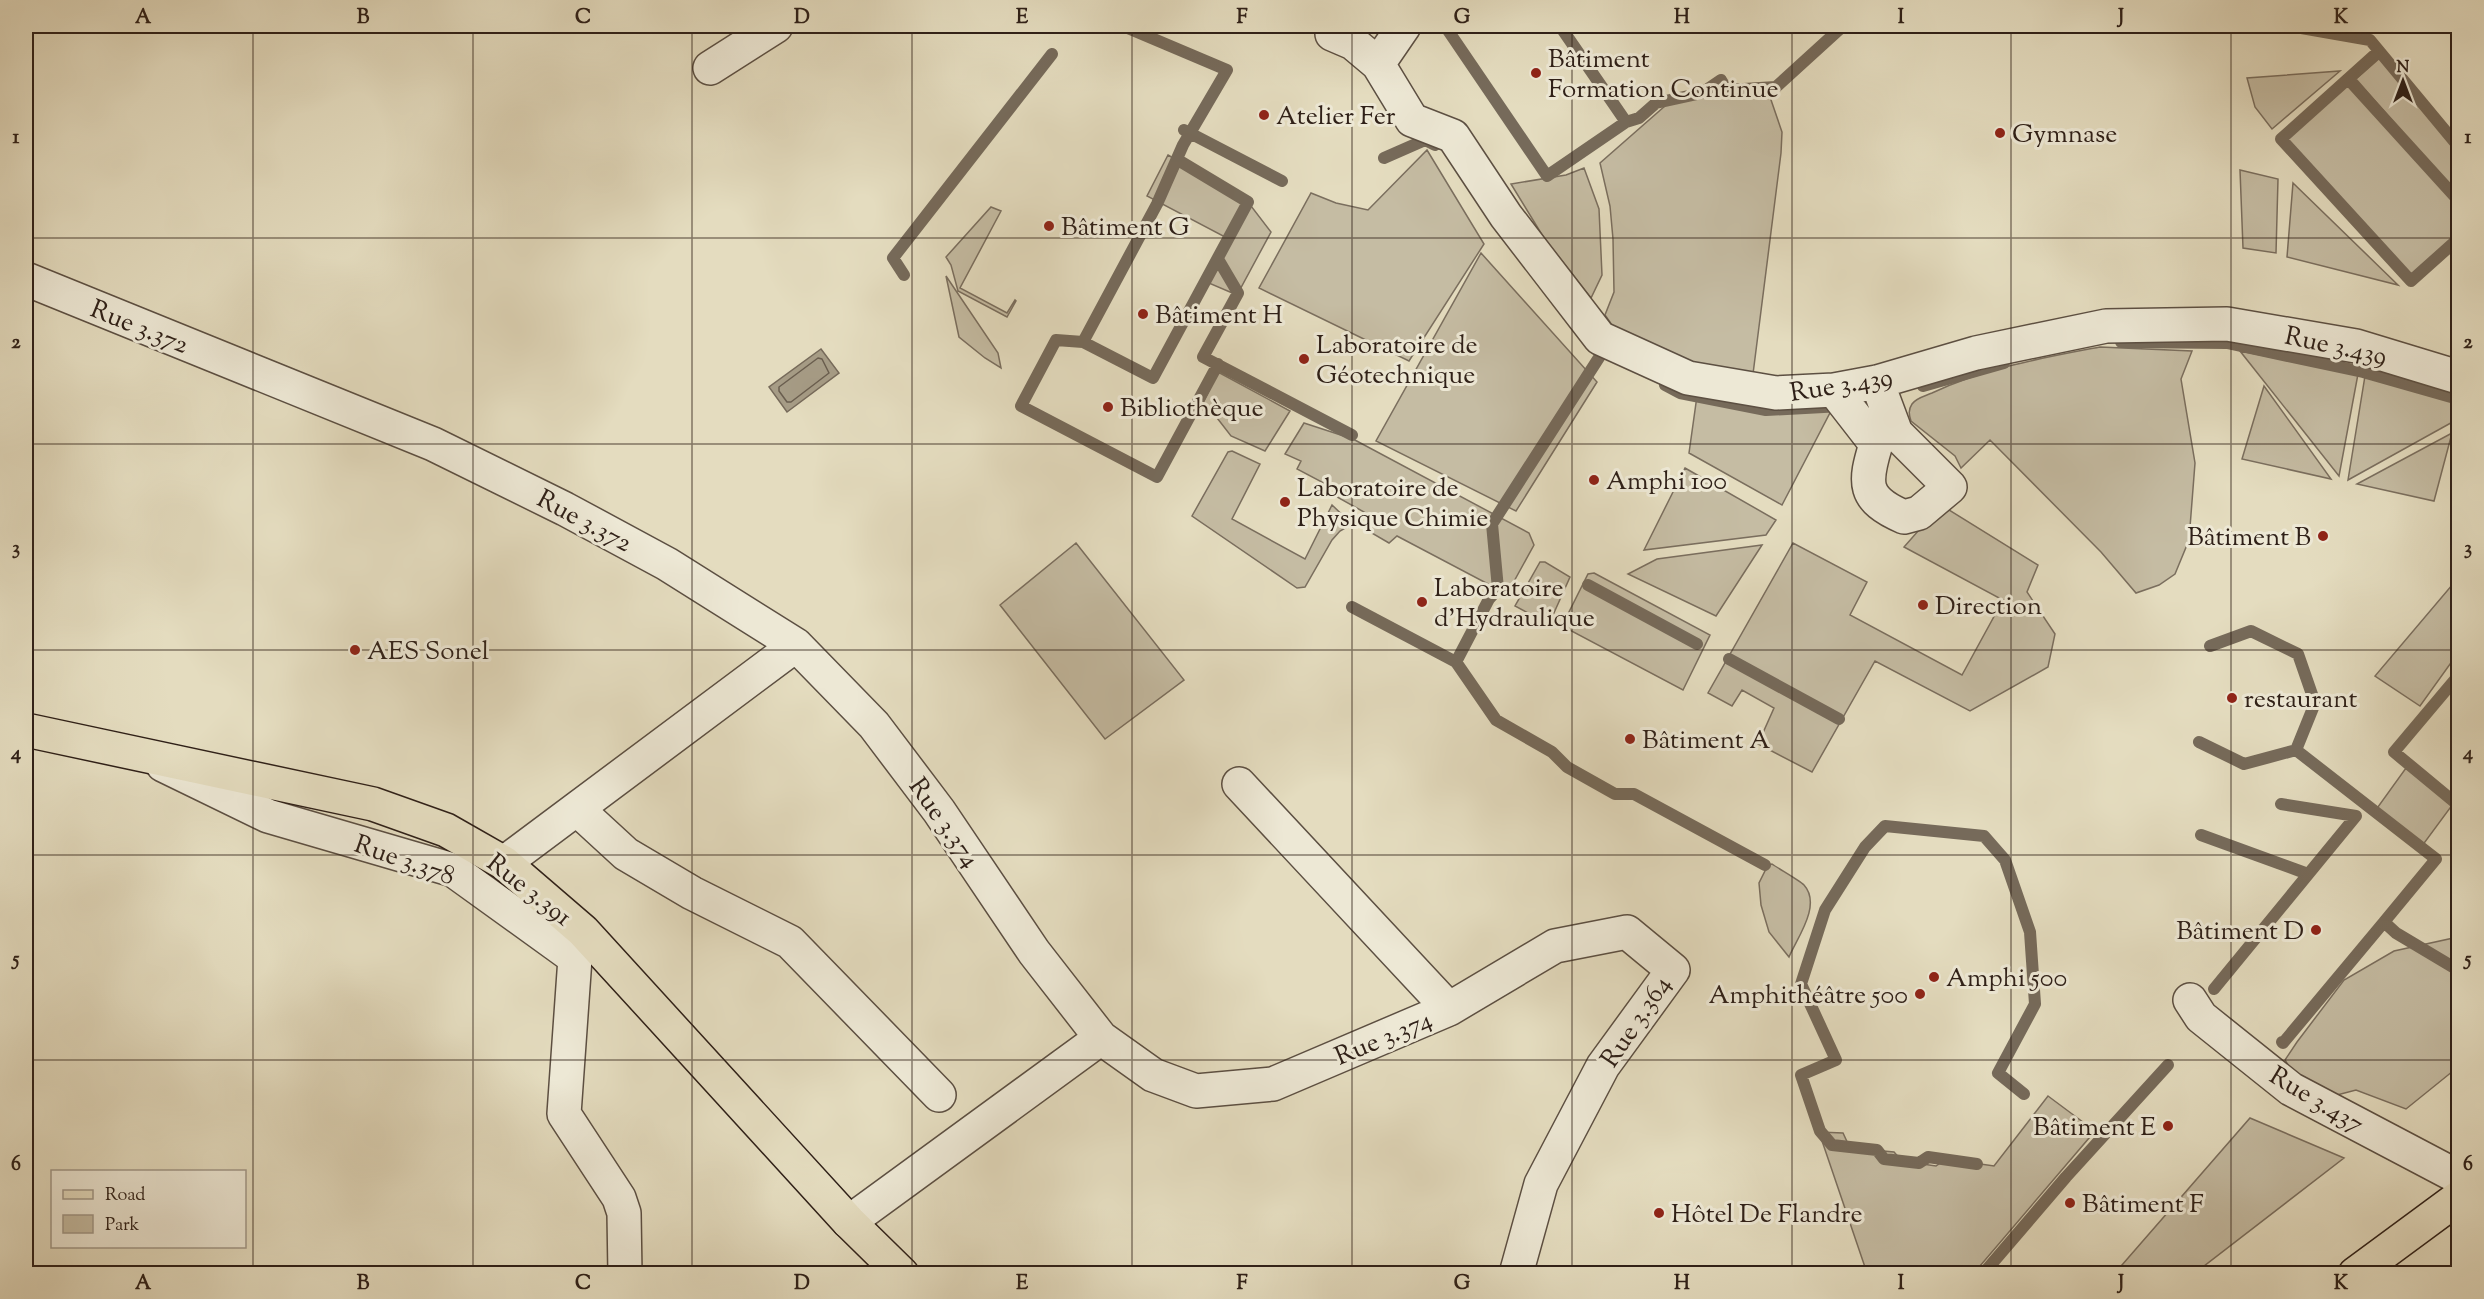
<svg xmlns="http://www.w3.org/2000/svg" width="2484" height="1299" font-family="'Sorts Mill Goudy',serif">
<rect width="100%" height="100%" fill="#e4dcbf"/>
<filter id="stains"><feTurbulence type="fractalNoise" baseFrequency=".00333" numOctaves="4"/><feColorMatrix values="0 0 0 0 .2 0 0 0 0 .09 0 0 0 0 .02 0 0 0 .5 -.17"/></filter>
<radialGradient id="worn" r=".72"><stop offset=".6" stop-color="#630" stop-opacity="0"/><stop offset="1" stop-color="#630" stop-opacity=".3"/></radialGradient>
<!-- green -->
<path fill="#c5bca3" stroke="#7a6e5e" stroke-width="1.5" d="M 2381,57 L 2458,145 L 2458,196 L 2356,79 Z
M 2340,71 L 2272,129 L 2255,107 L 2247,78 Z
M 2348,79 L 2458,200 L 2458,239 L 2411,281 L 2281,139 Z
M 1721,96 L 1770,97 L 1782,132 L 1781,153 L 1753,374 L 1695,364 L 1614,328 L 1605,315 L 1614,292 L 1613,239 L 1610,206 L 1600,163 L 1673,99 Z
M 1427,150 L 1484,244 L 1409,361 L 1259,288 L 1311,193 L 1336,203 L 1368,210 Z
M 1168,155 L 1248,202 L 1271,232 L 1237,295 L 1204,281 L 1229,239 L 1147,196 Z
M 1584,168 L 1599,209 L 1602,275 L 1591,298 L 1544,238 L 1511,184 L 1566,175 Z
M 2240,170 L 2278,179 L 2276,253 L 2243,248 Z
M 2293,183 L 2398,285 L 2287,257 Z
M 991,207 L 1001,211 L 960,288 L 1007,313 L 1015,300 L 1016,301 L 1007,317 L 958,291 L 951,265 L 946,257 Z
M 1481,253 L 1597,382 L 1516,511 L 1376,441 Z
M 946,276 L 998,353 L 1001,368 L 985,358 L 959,337 Z
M 2100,347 L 2192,351 L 2181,379 L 2195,463 L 2189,540 L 2175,574 L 2159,585 L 2136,593 L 2101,552 L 1990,440 L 1961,468 L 1955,456 L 1911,421 C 1909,415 1908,410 1912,404 C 1916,398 1925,396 1932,393 C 1985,368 2042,358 2100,347 Z
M 2240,351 L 2358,374 L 2339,476 Z
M 1218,372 L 1290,411 L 1265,451 L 1231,436 L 1214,414 L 1203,410 L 1202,405 Z
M 2365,376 L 2458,402 L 2458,419 L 2348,480 Z
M 2264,386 L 2331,479 L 2242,459 Z
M 1697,396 L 1766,410 L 1833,407 L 1782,505 L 1689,453 Z
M 1304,423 L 1353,439 L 1529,533 L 1534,545 L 1507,594 L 1397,536 L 1389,543 L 1370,532 L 1368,529 L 1373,517 L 1337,497 L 1339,491 L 1297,469 L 1301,461 L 1285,454 Z
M 2452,433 L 2434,501 L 2357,484 Z
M 1232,451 L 1260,464 L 1232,519 L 1305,559 L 1332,505 L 1352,524 L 1340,531 L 1332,540 L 1305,587 L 1297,588 L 1192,516 L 1228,452 Z
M 1685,468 L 1776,520 L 1766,535 L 1644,550 Z
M 1941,505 L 2038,565 L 2027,592 L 2055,634 L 2048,667 L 1970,711 L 1875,661 L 1812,772 L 1758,744 L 1774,708 L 1742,690 L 1732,706 L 1708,693 L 1793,543 L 1867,582 L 1850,615 L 1962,675 L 2003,600 L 1904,547 Z
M 1076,543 L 1184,680 L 1105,739 L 1000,605 Z
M 1762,545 L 1716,616 L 1628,574 L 1657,559 Z
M 1540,562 L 1545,562 L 1570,577 L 1549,624 L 1515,606 Z
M 1594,573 L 1710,635 L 1683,690 L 1562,626 L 1588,574 Z
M 2458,578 L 2458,653 L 2420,706 L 2375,676 Z
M 2406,768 L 2453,804 L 2422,846 L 2375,811 Z
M 1772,864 C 1779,869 1799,880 1804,885 C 1822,905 1797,938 1789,957 L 1769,932 L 1761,905 L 1759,883 L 1768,865 Z
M 2458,937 L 2458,1067 L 2406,1109 L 2356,1090 L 2337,1095 L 2306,1093 L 2285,1060 L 2297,1042 L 2344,980 L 2394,951 Z
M 2048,1096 L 2095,1131 L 1974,1273 L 1867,1273 L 1819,1132 L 1843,1133 L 1850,1148 L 1894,1152 L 1902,1161 L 1936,1166 L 1946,1159 L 1994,1166 Z
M 2250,1118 L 2344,1158 L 2195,1273 L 2115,1273 Z"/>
<!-- water -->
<path fill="#a69c86" stroke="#766a5a" stroke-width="1.5" d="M 821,349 L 839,373 L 787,412 L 769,387 Z"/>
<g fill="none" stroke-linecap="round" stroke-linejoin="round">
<!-- shore -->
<path stroke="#6a5e4f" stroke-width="1.5" d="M 818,358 L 822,359 L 829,373 L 791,402 L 787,402 L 779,391 L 779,387 Z"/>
<!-- stream -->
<path stroke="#766a5a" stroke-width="12" d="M 1123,26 L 1227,70 L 1183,145 L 1157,204 L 1083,342 L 1056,340 L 1021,406 L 1157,477 L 1218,364
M 1445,26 L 1547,176 L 1626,122 L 1639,118 L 1656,103 L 1702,93 L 1721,80 L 1727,90 L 1776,87 L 1843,26
M 1560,26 L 1626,122
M 1916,26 L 1919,26
M 2290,26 L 2370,40 L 2458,146
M 2379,51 L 2281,139 L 2411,281 L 2458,239
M 2349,80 L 2458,200
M 1184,130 L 1282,181
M 1384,158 L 1425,140 L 1435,145
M 1218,259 L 1238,293 L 1203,357 L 1352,435
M 904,275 L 893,258 L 1052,54
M 1083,342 L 1153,378 L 1248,202 L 1178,160
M 2121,342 L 2227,343 L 2363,372 L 2458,399
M 1665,385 L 1680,393 L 1766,410 L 1842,406
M 1923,386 L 2004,363
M 1588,585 L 1697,644
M 1352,607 L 1456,662 L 1496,720 L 1552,752 L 1567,767 L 1615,794 L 1634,794 L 1765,865
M 1729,659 L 1839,719
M 1456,662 L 1489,599 L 1498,589 L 1492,524 L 1600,356
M 2458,676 L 2394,752 L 2458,805
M 2199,742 L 2244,764 L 2296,750 L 2315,703 L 2298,654 L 2251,631 L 2210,646
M 2296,750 L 2436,859 L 2384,922 L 2396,933 L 2458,970
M 2201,835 L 2308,874
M 2214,989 L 2356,816 L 2281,804
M 2282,1042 L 2283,1043 L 2384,922
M 1977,1164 L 1928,1157 L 1919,1163 L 1884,1159 L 1877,1150 L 1832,1145 L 1820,1131 L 1801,1075 L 1836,1060 L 1801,984 L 1825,910 L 1865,847 L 1885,826 L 1984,836 L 2005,860 L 2030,932 L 2035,1004 L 1998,1073 L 2024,1094
M 1983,1274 L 2066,1177 L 2168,1065"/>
<!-- minor casing -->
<g stroke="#5c4f42" stroke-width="36">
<path id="minor" d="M 1332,34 L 1353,43 L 1378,64 L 1412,120 L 1453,136 L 1506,216 L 1600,338 L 1688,378 L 1776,393 L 1834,390 L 1877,382 L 1976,353 L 2106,326 L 2227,324 L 2356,346 L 2458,377
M 1378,64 L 1404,26
M 710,68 L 776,26
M 26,279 L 433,444 L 565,509 L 667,564 L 796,645 L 504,863
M 1834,390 L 1876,444 C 1864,483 1862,499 1904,517 L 1919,513 L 1950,487 L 1896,433 L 1877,382
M 796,645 L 874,725 L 939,811 L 1034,952 L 1101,1038 L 1153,1075 L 1196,1091 L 1273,1084 L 1449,1009 L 1239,784
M 163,765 L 268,816 L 453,870 L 575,958 L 564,1114 L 619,1198 L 624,1213 L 625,1274
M 577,809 L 626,854 L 692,893 L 790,942 L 939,1095
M 2190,1000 L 2201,1017 L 2291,1089 L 2458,1177
M 1449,1009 L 1555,946 L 1627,932 L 1673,970 L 1603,1066 L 1541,1184 L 1516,1274
M 849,1222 L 1101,1038"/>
</g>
<!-- major casing -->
<g stroke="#2f2018" stroke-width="36">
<path id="major" d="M 26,730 L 373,804 L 446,830 L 504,863 L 583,931 L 849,1222 L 902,1274
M 2355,1274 L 2458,1198"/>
</g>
<!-- minor -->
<use href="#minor" stroke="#ede8d5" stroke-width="33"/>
<!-- major -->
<use href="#major" stroke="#e4dcbf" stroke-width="33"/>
</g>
<!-- grid -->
<path fill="none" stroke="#2f2018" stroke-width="1.5" stroke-opacity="0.55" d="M 253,26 L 253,1274M 473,26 L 473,1274M 692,26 L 692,1274M 912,26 L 912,1274M 1132,26 L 1132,1274M 1352,26 L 1352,1274M 1572,26 L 1572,1274M 1792,26 L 1792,1274M 2011,26 L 2011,1274M 2231,26 L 2231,1274M 26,238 L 2458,238M 26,444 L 2458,444M 26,650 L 2458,650M 26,855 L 2458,855M 26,1060 L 2458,1060"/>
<!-- markers -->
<g fill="#8f2418" stroke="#ede8d5" stroke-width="2">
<circle cx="1536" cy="73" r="6"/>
<circle cx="1264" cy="115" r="6"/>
<circle cx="2000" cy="133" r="6"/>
<circle cx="1049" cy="226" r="6"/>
<circle cx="1143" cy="314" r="6"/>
<circle cx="1304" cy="359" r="6"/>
<circle cx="1108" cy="407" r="6"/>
<circle cx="1594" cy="480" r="6"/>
<circle cx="1285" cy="502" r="6"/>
<circle cx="2323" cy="536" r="6"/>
<circle cx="1422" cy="602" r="6"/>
<circle cx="1923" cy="605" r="6"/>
<circle cx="355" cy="650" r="6"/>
<circle cx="2232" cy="698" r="6"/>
<circle cx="1630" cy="739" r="6"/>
<circle cx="2316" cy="930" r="6"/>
<circle cx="1934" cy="977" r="6"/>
<circle cx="1920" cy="994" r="6"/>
<circle cx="2168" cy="1126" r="6"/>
<circle cx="2070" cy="1203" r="6"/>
<circle cx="1659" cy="1213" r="6"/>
</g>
<g text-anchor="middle" stroke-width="6" stroke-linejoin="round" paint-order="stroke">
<!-- poi labels -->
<g font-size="26" fill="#2f2018" stroke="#ede8d5" text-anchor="start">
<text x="1548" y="67">Bâtiment<tspan x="1548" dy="30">Formation Continue</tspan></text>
<text x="1276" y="124">Atelier Fer</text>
<text x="2012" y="142">Gymnase</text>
<text x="1061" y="235">Bâtiment G</text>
<text x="1155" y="323">Bâtiment H</text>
<text x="1316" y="353">Laboratoire de<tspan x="1316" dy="30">Géotechnique</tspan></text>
<text x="1120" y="416">Bibliothèque</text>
<text x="1606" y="489">Amphi 100</text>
<text x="1297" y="496">Laboratoire de<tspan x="1297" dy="30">Physique Chimie</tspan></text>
<text x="2311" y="545" text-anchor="end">Bâtiment B</text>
<text x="1434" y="596">Laboratoire<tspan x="1434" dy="30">d'Hydraulique</tspan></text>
<text x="1935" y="614">Direction</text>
<text x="367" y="659">AES Sonel</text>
<text x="2244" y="707">restaurant</text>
<text x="1642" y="748">Bâtiment A</text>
<text x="2304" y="939" text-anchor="end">Bâtiment D</text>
<text x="1946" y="986">Amphi 500</text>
<text x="1908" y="1003" text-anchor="end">Amphithéâtre 500</text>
<text x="2156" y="1135" text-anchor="end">Bâtiment E</text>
<text x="2082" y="1212">Bâtiment F</text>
<text x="1671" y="1222">Hôtel De Flandre</text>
</g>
<!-- street labels -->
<g font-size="26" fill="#2f2018" stroke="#ede8d5">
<text transform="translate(140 326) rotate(22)" y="9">Rue 3.372</text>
<text transform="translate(2336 345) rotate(12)" y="9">Rue 3.439</text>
<text transform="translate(1841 384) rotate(-9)" y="9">Rue 3.439</text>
<text transform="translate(585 520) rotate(28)" y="9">Rue 3.372</text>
<text transform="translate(945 822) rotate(55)" y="9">Rue 3.374</text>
<text transform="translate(405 859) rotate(19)" y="9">Rue 3.378</text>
<text transform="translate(530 889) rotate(38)" y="9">Rue 3.391</text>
<text transform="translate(1635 1021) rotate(-56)" y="9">Rue 3.364</text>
<text transform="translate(1383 1037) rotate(-23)" y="9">Rue 3.374</text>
<text transform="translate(2317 1099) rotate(31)" y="9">Rue 3.437</text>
</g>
</g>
<!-- margin -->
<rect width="2484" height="1299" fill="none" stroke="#e4dcbf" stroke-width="66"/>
<!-- legend -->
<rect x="51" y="1170" width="195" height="78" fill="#ede8d5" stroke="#a19889" stroke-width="1.5"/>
<rect x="63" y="1190" width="30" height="9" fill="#e4dcbf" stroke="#a19889" stroke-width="1.5"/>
<text x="105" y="1200" font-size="18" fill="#2f2018">Road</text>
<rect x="63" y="1215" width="30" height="18" fill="#c5bca3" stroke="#a19889" stroke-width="1.5"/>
<text x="105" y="1230" font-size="18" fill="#2f2018">Park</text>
<!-- north arrow -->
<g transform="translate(2403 81)" stroke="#ede8d5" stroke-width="4.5" paint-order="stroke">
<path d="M0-4.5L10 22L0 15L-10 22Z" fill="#2f2018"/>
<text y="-9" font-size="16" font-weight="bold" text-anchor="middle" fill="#2f2018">N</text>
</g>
<rect x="33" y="33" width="2418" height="1233" fill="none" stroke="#2f2018" stroke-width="2"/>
<g font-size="20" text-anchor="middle" font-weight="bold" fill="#2f2018">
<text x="143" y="23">A</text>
<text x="363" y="23">B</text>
<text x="583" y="23">C</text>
<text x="802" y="23">D</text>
<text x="1022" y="23">E</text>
<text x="1242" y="23">F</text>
<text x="1462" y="23">G</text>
<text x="1682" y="23">H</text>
<text x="1901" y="23">I</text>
<text x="2121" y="23">J</text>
<text x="2341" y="23">K</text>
<text x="16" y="143">1</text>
<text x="2468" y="143">1</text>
<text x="16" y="348">2</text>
<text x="2468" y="348">2</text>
<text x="16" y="554">3</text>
<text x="2468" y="554">3</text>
<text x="16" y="759">4</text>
<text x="2468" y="759">4</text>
<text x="16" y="965">5</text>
<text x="2468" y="965">5</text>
<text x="16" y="1170">6</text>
<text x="2468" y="1170">6</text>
<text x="143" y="1289">A</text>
<text x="363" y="1289">B</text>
<text x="583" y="1289">C</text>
<text x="802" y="1289">D</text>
<text x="1022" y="1289">E</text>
<text x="1242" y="1289">F</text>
<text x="1462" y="1289">G</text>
<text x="1682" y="1289">H</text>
<text x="1901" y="1289">I</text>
<text x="2121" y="1289">J</text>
<text x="2341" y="1289">K</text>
</g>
<rect width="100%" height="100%" filter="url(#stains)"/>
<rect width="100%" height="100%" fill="url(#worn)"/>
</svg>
